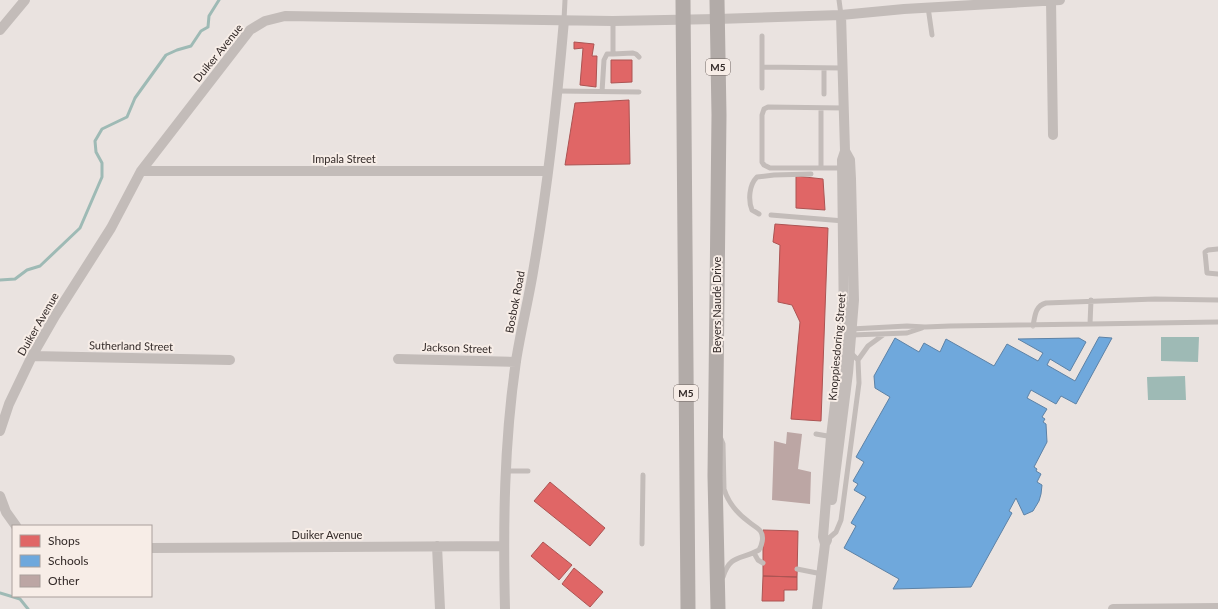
<svg xmlns="http://www.w3.org/2000/svg" width="1218" height="609" font-family="Lato,sans-serif">
<rect width="100%" height="100%" fill="#eae3e0"/>
<!-- water -->
<path fill="#9ebab5" d="M 1161,337 L 1199,337 L 1198,362 L 1161,361 Z
M 1185,376 L 1186,400 L 1148,400 L 1147,377 Z"/>
<!-- shops -->
<path fill="#e06666" stroke="#ac5453" d="M 574,42 L 594,44 L 592,56 L 597,56 L 596,87 L 580,85 L 583,48 L 574,49 Z
M 611,60 L 632,60 L 632,82 L 611,83 Z
M 629,100 L 630,164 L 565,165 L 575,103 Z
M 796,176 L 823,179 L 825,210 L 796,208 Z
M 775,224 L 828,228 L 821,421 L 791,419 L 800,322 L 792,305 L 778,302 L 780,245 L 773,242 Z
M 550,482 L 605,528 L 590,546 L 534,501 Z
M 763,530 L 798,531 L 797,577 L 763,576 Z
M 543,542 L 572,565 L 559,580 L 531,556 Z
M 574,568 L 603,592 L 590,607 L 562,584 Z
M 763,576 L 797,577 L 797,590 L 784,590 L 784,601 L 762,601 Z"/>
<!-- schools -->
<path fill="#6fa8dc" stroke="#5d82a6" d="M 1099,337 L 1112,338 L 1076,404 L 1061,396 L 1056,404 L 1031,390 L 1027,398 L 1047,409 L 1042,417 L 1045,419 L 1043,422 L 1046,424 L 1047,442 L 1034,467 L 1037,469 L 1036,471 L 1041,474 L 1037,482 L 1042,485 L 1041,494 L 1039,501 L 1033,511 L 1024,515 L 1016,498 L 1009,511 L 1012,513 L 971,587 L 893,589 L 899,579 L 844,548 L 856,526 L 851,523 L 866,497 L 854,490 L 858,484 L 853,481 L 864,462 L 856,457 L 890,397 L 875,388 L 874,376 L 895,338 L 919,352 L 924,343 L 940,352 L 946,339 L 994,366 L 1007,344 L 1038,361 L 1043,353 L 1018,339 L 1079,338 L 1086,342 L 1070,371 L 1050,359 L 1047,365 L 1075,381 Z"/>
<g fill="none" stroke-linecap="round" stroke-linejoin="round">
<!-- stream -->
<path stroke="#9ebab5" stroke-width="3" d="M 0,280 L 15,279 L 27,270 L 40,266 L 80,228 L 102,177 L 102,163 L 96,152 L 95,141 L 102,129 L 127,117 L 135,98 L 166,55 L 177,50 L 191,46 L 201,31 L 208,27 L 209,16 L 219,0
M 0,593 L 20,599 L 28,609"/>
</g>
<!-- building -->
<path fill="#bca6a4" d="M 787,432 L 802,434 L 798,469 L 811,472 L 810,504 L 772,500 L 774,441 L 786,444 Z"/>
<g fill="none" stroke-linecap="round" stroke-linejoin="round">
<!-- service -->
<path stroke="#c3bcb9" stroke-width="5" d="M 839,0 L 841,15
M 928,7 L 932,35
M 564,20 L 565,0
M 613,21 L 613,54 L 633,53 L 636,54 L 639,57
M 762,67 L 762,36
M 762,88 L 762,67 L 842,68
M 558,91 L 639,92
M 602,92 L 604,60 L 607,54 L 613,54
M 824,94 L 824,68
M 821,108 L 821,168
M 842,168 L 770,168 L 764,165 L 762,162 L 762,115 L 764,109 L 768,107 L 844,108
M 759,214 L 752,210 C 748,200 749,185 757,177 L 774,175 L 811,174
M 771,215 L 844,221
M 1218,249 L 1208,250 L 1205,252 L 1207,273 L 1218,274
M 1090,324 L 1218,322
M 1033,326 C 1035,316 1035,306 1046,303 L 1155,299 L 1218,300
M 851,329 L 907,326 L 925,327 L 950,326 L 1090,324 L 1091,300
M 851,335 L 907,333 L 922,328
M 858,360 L 868,346 L 883,335
M 816,434 L 833,437
M 721,439 L 723,444 L 724,489 C 728,502 738,514 749,522 C 752,525 759,528 761,532 C 764,537 762,545 759,550 C 741,560 730,554 723,577
M 505,471 L 528,471
M 828,539 L 836,532 L 841,520 L 859,383 L 858,360 L 851,353
M 642,544 L 643,475
M 754,553 L 758,560 L 763,563
M 797,569 L 822,574"/>
<!-- minor -->
<path stroke="#c3bcb9" stroke-width="10" d="M 1051,0 L 1053,135
M 0,30 L 25,0
M 141,171 L 548,171
M 32,356 L 230,360
M 398,359 L 516,362
M 0,431 L 9,404 L 32,356 L 55,316 L 111,228 L 141,171 L 250,30 L 265,21 L 285,16 L 613,21 L 717,19 L 841,15 L 904,9 L 1060,0
M 0,496 L 6,512 L 16,526
M 832,500 L 848,373 L 854,300 L 851,179 L 850,160 L 845,151
M 825,544 L 823,537 L 831,437 L 844,328 L 842,160 L 845,151 L 841,15
M 437,546 L 440,609
M 151,548 L 504,546
M 505,609 C 503,526 504,443 516,361 C 521,329 529,298 534,266 C 548,185 557,102 564,20
M 817,609 L 825,544 L 827,540
M 1113,609 L 1218,608"/>
<!-- primary -->
<path stroke="#b2aba8" stroke-width="15" d="M 683,0 L 688,609
M 717,0 L 719,115 L 715,476 L 718,609"/>
</g>
<g text-anchor="middle" stroke-width="4" stroke-linejoin="round" paint-order="stroke">
<!-- shield labels -->
<g fill="#f7ede7" stroke="#6e6461" stroke-width="1">
<rect x="706" y="59" width="24" height="16" rx="3"/>
<rect x="674" y="385" width="24" height="16" rx="3"/>
</g>
<g font-size="10" font-weight="bold" fill="#332a28">
<text x="718" y="71">M5</text>
<text x="686" y="397">M5</text>
</g>
<!-- street labels -->
<g font-size="11" fill="#332a28" stroke="#f7ede7">
<text transform="translate(218 53) rotate(-51)" y="4">Duiker Avenue</text>
<text x="344" y="163">Impala Street</text>
<text transform="translate(515 302) rotate(-79)" y="4">Bosbok Road</text>
<text transform="translate(717 305) rotate(-90)" y="4">Beyers Naudé Drive</text>
<text transform="translate(38 324) rotate(-60)" y="4">Duiker Avenue</text>
<text transform="translate(131 346) rotate(1)" y="4">Sutherland Street</text>
<text transform="translate(837 347) rotate(-85)" y="4">Knoppiesdoring Street</text>
<text transform="translate(457 348) rotate(2)" y="4">Jackson Street</text>
<text x="327" y="539">Duiker Avenue</text>
</g>
</g>
<!-- legend -->
<rect x="12" y="525" width="140" height="72" fill="#f7ede7" stroke="#a99f9b"/>
<rect x="20" y="535" width="20" height="12" fill="#e06666" stroke="#a99f9b"/>
<text x="48" y="545" font-size="12" fill="#332a28">Shops</text>
<rect x="20" y="555" width="20" height="12" fill="#6fa8dc" stroke="#a99f9b"/>
<text x="48" y="565" font-size="12" fill="#332a28">Schools</text>
<rect x="20" y="575" width="20" height="12" fill="#bca6a4" stroke="#a99f9b"/>
<text x="48" y="585" font-size="12" fill="#332a28">Other</text>
</svg>
